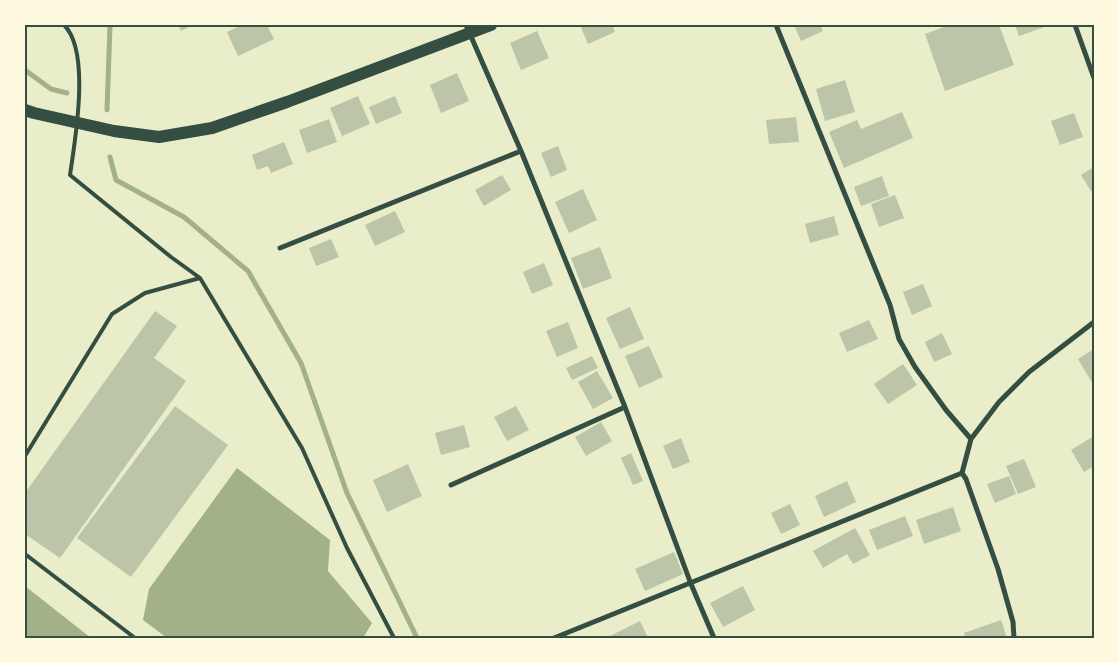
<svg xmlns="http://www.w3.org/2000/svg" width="1119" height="663" font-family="'PT Sans Narrow',sans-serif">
<rect width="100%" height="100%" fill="#e9edc9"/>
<!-- water -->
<path fill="#a3b18a" d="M 237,468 L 330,540 L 328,571 L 372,623 L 363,638 L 167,638 L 143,620 L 149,589 Z
M 25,586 L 91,638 L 25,638 Z"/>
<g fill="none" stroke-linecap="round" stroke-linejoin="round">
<!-- stream -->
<path stroke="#a3b18a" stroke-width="5" d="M 25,70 L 51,89 L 67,93
M 107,110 L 110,25
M 110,157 L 116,180 L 184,217 L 248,271 L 301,363 L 347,493 L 417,638"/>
</g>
<!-- building -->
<path fill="#bcc5a7" d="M 178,25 L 193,25 L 181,31 Z
M 242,25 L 267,25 L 274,39 L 238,56 L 227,32 Z
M 580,25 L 612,25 L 615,32 L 588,44 Z
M 794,25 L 820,25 L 823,31 L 801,41 Z
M 950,25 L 999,25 L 1014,65 L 945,91 L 925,34 Z
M 1015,25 L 1050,25 L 1019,36 Z
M 537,31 L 549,58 L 521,70 L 510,43 Z
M 457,73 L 469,101 L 441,113 L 430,85 Z
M 845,80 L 855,112 L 825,121 L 816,89 Z
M 358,96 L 370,124 L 342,136 L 330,108 Z
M 395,96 L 402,113 L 376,124 L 369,107 Z
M 902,112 L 913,138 L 844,168 L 829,132 L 857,120 L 861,129 Z
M 1074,113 L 1083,137 L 1060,145 L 1051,121 Z
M 796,117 L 799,142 L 769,144 L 766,120 Z
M 329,119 L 337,142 L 307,153 L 299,130 Z
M 284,142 L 293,164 L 271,173 L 268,166 L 257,170 L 252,155 Z
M 558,146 L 567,170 L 551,177 L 541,153 Z
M 1094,167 L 1094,189 L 1091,191 L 1081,175 Z
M 502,175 L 511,190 L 484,206 L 475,190 Z
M 882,176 L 889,196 L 861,206 L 854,187 Z
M 583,189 L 597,220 L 569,233 L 555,202 Z
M 895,195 L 904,218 L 879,227 L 871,204 Z
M 395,211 L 405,232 L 375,246 L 365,225 Z
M 834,216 L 839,235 L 810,243 L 805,224 Z
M 331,239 L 339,257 L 316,266 L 309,248 Z
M 600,247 L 612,278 L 583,289 L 571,258 Z
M 544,263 L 553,285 L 532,294 L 523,272 Z
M 923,284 L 932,306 L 912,315 L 903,292 Z
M 630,307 L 644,339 L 620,349 L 606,318 Z
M 155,311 L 177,326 L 154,358 L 186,381 L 60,558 L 25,534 L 25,493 Z
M 869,320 L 878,339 L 847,352 L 839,333 Z
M 568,322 L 578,348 L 557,357 L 546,331 Z
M 942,333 L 952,354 L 934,362 L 925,342 Z
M 649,346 L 663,377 L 639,388 L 625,356 Z
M 1094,349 L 1094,386 L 1078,359 Z
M 592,356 L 598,368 L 572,380 L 566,368 Z
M 903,364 L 917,385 L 888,404 L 874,384 Z
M 597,371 L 613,398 L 593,409 L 578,382 Z
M 175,406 L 228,445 L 131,577 L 77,538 Z
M 516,406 L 529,430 L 507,441 L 494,417 Z
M 601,422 L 612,441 L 586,456 L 575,437 Z
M 464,425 L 470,447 L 441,455 L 435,433 Z
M 1094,436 L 1094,466 L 1084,472 L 1071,450 Z
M 681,438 L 690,462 L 673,469 L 663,446 Z
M 631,453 L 643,481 L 633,485 L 621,458 Z
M 1024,459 L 1036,487 L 1018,494 L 1006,466 Z
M 408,464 L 422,496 L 387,512 L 373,480 Z
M 1009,476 L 1016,494 L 995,503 L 987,484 Z
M 847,481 L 856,502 L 824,517 L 815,496 Z
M 790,504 L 800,525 L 781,534 L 771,513 Z
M 953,507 L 961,531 L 924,544 L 916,520 Z
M 905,516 L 913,536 L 877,550 L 869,530 Z
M 855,528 L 870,555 L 853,564 L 847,554 L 823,568 L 813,551 Z
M 674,552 L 683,574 L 645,591 L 635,569 Z
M 743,586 L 755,610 L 723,627 L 710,603 Z
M 1001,620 L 1007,638 L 965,638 L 964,633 Z
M 640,621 L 648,638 L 606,638 Z"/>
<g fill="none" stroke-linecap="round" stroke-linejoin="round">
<!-- service -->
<path stroke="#344e41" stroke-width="4" d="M 64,25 C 91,51 75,140 70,175 L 171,257 L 200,278 L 302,448 L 347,548 L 394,638
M 25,456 L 112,314 L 145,293 L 200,278
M 25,554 L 135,638"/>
<!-- minor -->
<path stroke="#344e41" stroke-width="5" d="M 466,25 L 521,151 L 625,407 L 691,584 L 714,638
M 776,25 L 890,305 L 899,339 L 915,367 L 946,410 L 971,439
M 1075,25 L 1094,78
M 280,248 L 521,151
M 451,485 L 625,407
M 554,638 L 962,473
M 1014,638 L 1013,622 L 998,569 L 966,479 L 962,473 L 971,439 L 999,402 L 1029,372 L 1094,322"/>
<!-- primary -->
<path stroke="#344e41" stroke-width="12" d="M 25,110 L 34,113 L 114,131 L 159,137 L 212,128 L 287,102 L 491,25"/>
</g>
<!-- border -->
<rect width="1119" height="663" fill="none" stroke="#fefae0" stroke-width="52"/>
<rect x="26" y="26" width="1067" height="611" fill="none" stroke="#344e41" stroke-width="2"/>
</svg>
